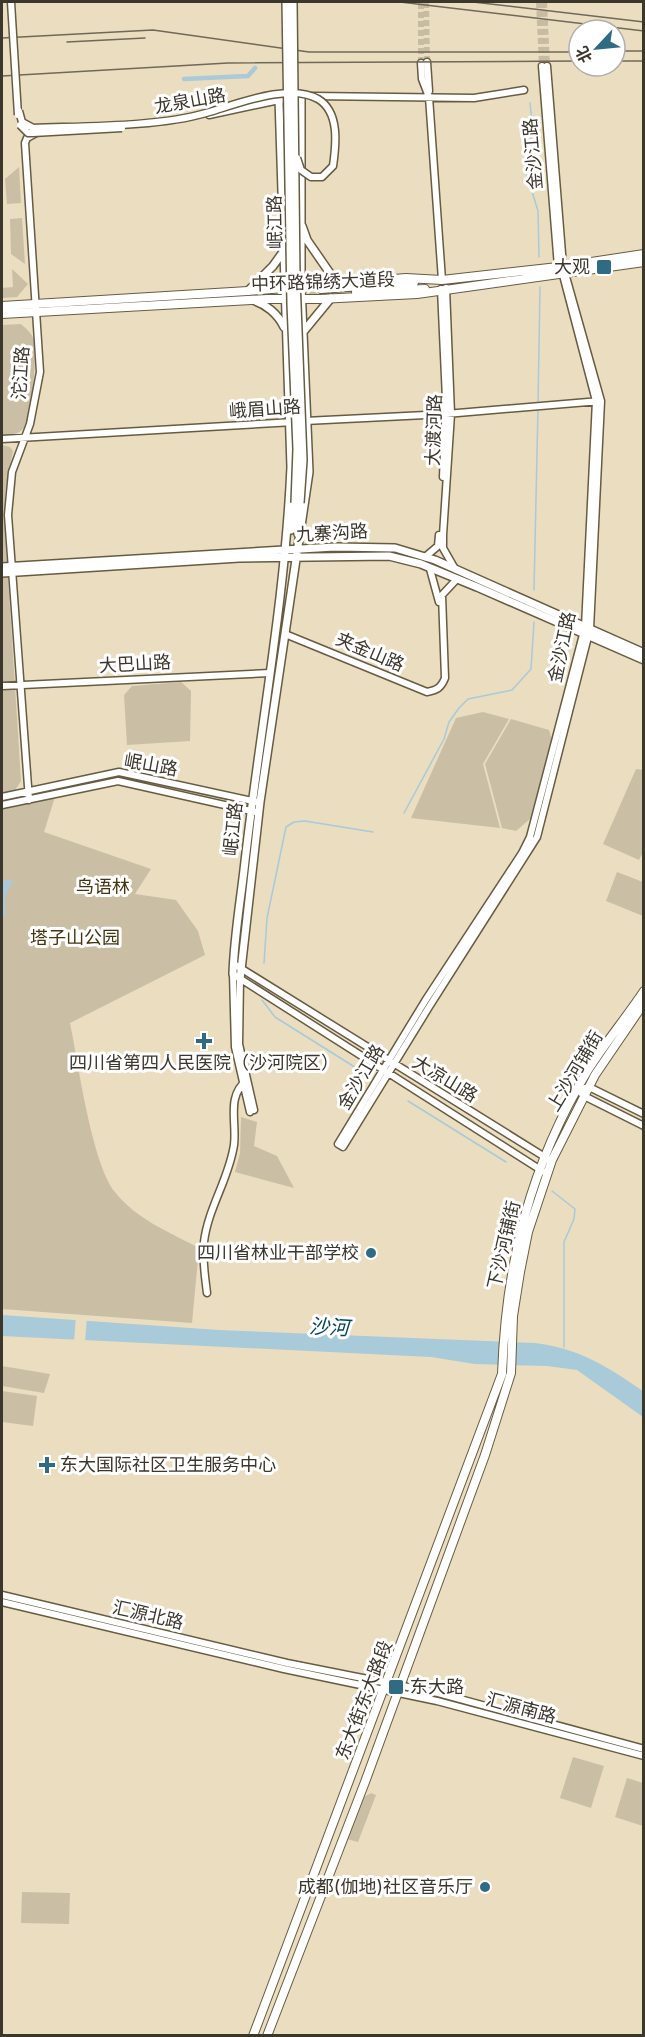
<svg xmlns="http://www.w3.org/2000/svg" width="645" height="2037" font-family="Inter,'Noto Sans SC',sans-serif">
<rect width="100%" height="100%" fill="#eaddc0"/>
<!-- green -->
<path fill="#cabfa5" d="M 19,167 L 21,203 L 7,204 L 5,179 Z
M 22,218 L 25,264 L 11,254 L 10,219 Z
M 12,269 L 28,284 L 17,297 L 2,298 L 2,288 L 13,287 Z
M 21,324 C 25,328 31,332 33,338 C 38,350 32,419 23,429 C 17,435 10,435 2,435 L 2,325 Z
M 2,445 L 10,447 L 13,451 L 6,486 L 4,513 L 21,781 L 14,792 L 2,794 Z
M 181,682 L 191,691 L 190,741 L 127,745 L 124,695 L 132,686 Z
M 483,712 L 509,719 L 483,764 L 500,828 L 411,818 L 456,718 Z
M 511,719 L 549,730 L 552,740 L 530,819 L 516,831 L 502,828 L 485,764 Z
M 636,769 L 644,770 L 644,850 L 639,860 L 603,844 Z
M 55,797 L 44,832 L 151,869 L 135,894 L 176,900 L 198,931 L 205,955 L 70,1023 C 78,1062 92,1164 115,1192 C 136,1219 169,1232 199,1248 L 192,1323 L 2,1309 L 2,807 Z
M 617,872 L 643,882 L 643,916 L 606,901 Z
M 241,1117 L 257,1122 L 254,1146 L 277,1156 L 294,1188 L 235,1172 L 240,1153 Z
M 2,1366 L 50,1374 L 44,1393 L 2,1386 Z
M 2,1391 L 37,1396 L 33,1426 L 2,1422 Z
M 573,1757 L 604,1766 L 591,1808 L 560,1798 Z
M 627,1778 L 643,1783 L 643,1826 L 615,1817 Z
M 371,1793 L 376,1795 L 358,1842 L 347,1839 L 364,1797 Z
M 22,1892 L 70,1893 L 69,1924 L 21,1923 Z"/>
<!-- water -->
<path fill="#a8cad9" d="M 11,880 L 13,882 C 4,895 4,898 6,913 L 2,920 L 2,881 Z
M 2,1315 L 219,1330 L 535,1343 C 581,1349 606,1366 643,1391 L 643,1417 L 577,1370 L 547,1366 L 475,1364 L 431,1357 L 2,1336 Z"/>
<!-- pier -->
<path fill="#eaddc0" d="M 76,1316 L 87,1317 L 85,1342 L 74,1341 Z"/>
<g fill="none" stroke-linecap="round" stroke-linejoin="round">
<!-- stream -->
<path stroke="#a8cad9" stroke-width="1.5" d="M 524,158 L 533,131 L 530,103
M 525,169 L 538,211 L 539,257
M 538,403 L 540,287
M 534,590 L 538,408
M 404,813 L 444,739 L 449,722 L 459,708 L 468,699 L 512,690 L 531,669 L 534,622
M 264,963 L 267,918 L 286,827 L 294,822 L 305,821 L 373,832
M 262,1000 L 275,1017 L 369,1076
M 408,1101 L 506,1162
M 552,1191 L 575,1209 L 574,1219 L 564,1242 L 564,1347"/>
<!-- canal -->
<path stroke="#a8cad9" stroke-width="4.5" d="M 184,79 L 248,76 L 255,68"/>
<!-- tertiary-tunnel -->
<path stroke="#c7bca2" stroke-width="6" stroke-dasharray="6 3" stroke-linecap="butt" d="M 426,2 L 427,62
M 539,2 L 542,66
M 544,2 L 547,66
M 421,63 L 421,2"/>
<!-- primary-tunnel -->
<path stroke="#c7bca2" stroke-width="8" stroke-dasharray="8 4" stroke-linecap="butt" d="M 297,295 L 322,294"/>
<!-- tertiary casing -->
<g stroke="#675c42" stroke-width="9">
<path id="tertiary" d="M 427,62 L 429,91
M 421,63 L 422,79 L 429,97 L 442,280
M 542,66 L 558,267 L 563,275 L 596,401 L 585,627 L 530,837 L 522,853 L 425,1001 L 338,1144 L 343,1147 L 429,1007 L 537,837 L 590,629 L 601,401 L 563,266 L 547,66
M 312,96 L 474,98 L 524,90
M 209,115 L 284,99
M 446,288 L 451,414 L 443,535 L 443,548 L 455,569
M 441,289 L 446,399 L 443,477
M 305,421 L 446,414 L 600,401
M 2,439 L 294,422
M 425,557 L 438,546 L 439,535
M 430,569 L 439,602
M 285,634 L 427,692 C 437,690 441,688 445,678 L 442,595 L 457,579
M 2,686 L 270,673
M 2,797 L 119,772 L 257,802
M 29,800 L 8,515 L 12,472 L 30,424 L 40,372 L 25,143 L 27,138 L 38,132
M 2,805 L 118,781 L 256,812
M 234,964 L 548,1159
M 233,974 L 235,1047 L 250,1112
M 236,976 L 544,1172
M 240,979 L 239,1044 L 254,1110
M 644,1114 L 589,1087 L 578,1090 L 584,1096 L 644,1126
M 207,1293 C 205,1276 202,1259 204,1242 C 208,1208 229,1179 234,1145 C 237,1122 226,1096 247,1080
M 2,1595 L 287,1663 L 438,1693 L 644,1749
M 2,1602 L 284,1669 L 437,1701 L 644,1756"/>
</g>
<!-- secondary casing -->
<g stroke="#675c42" stroke-width="10">
<path id="secondary" d="M 302,226 L 307,240 L 336,282
M 248,291 L 273,266 L 283,252
M 252,300 C 266,304 278,314 284,327
M 303,332 L 331,298
M 291,530 L 295,503
M 298,534 L 300,503
M 2,567 L 335,547 L 395,548 L 435,560 L 644,653
M 2,573 L 239,558 L 389,556 L 421,564 L 477,587 L 644,660
M 233,974 C 234,939 240,904 244,870 C 259,735 285,602 291,467 L 279,99
M 240,979 L 260,802 L 309,472 L 301,286 L 301,96"/>
</g>
<!-- primary casing -->
<g stroke="#675c42" stroke-width="10">
<path id="primary" d="M 321,289 L 414,282
M 356,292 L 425,289
M 2,306 L 248,291 L 406,278 L 442,280 L 558,267 L 644,254
M 2,314 L 267,299 L 320,299 L 417,294 L 644,262
M 253,2036 L 502,1374 C 506,1263 530,1166 588,1070 C 605,1043 626,1018 644,991
M 267,2036 L 365,1782 L 485,1455 L 511,1373 L 513,1316 L 520,1272 L 528,1232 L 552,1160 L 595,1075 L 644,1003"/>
</g>
<!-- tertiary -->
<use href="#tertiary" stroke="#fff" stroke-width="6"/>
<!-- secondary -->
<use href="#secondary" stroke="#fff" stroke-width="7"/>
<!-- primary -->
<use href="#primary" stroke="#fff" stroke-width="8"/>
<!-- rail -->
<path stroke="#706858" stroke-width="1.5" d="M 400,2 L 644,31
M 473,2 L 644,22
M 2,38 L 153,30 L 309,52 L 579,52
M 67,42 L 145,38
M 615,51 L 644,51
M 615,61 L 644,61
M 2,76 L 228,63 L 579,61"/>
<!-- tertiary-bridge casing -->
<g stroke="#675c42" stroke-width="9" stroke-linecap="butt">
<path id="tertiary-bridge" d="M 11,2 L 18,115
M 19,111 L 22,122 L 33,128 C 85,126 158,127 206,113 C 235,105 289,82 318,99 C 340,112 336,145 333,166 L 322,177 L 311,177 L 301,170 L 297,158
M 20,125 L 28,133 L 33,133 L 122,128"/>
</g>
<!-- secondary-bridge casing -->
<g stroke="#675c42" stroke-width="10" stroke-linecap="butt">
<path id="secondary-bridge" d="M 286,2 L 291,304 L 297,449 L 295,503
M 293,2 L 296,279 L 303,460 L 300,503"/>
</g>
<!-- tertiary-bridge -->
<use href="#tertiary-bridge" stroke="#fff" stroke-width="6"/>
<!-- secondary-bridge -->
<use href="#secondary-bridge" stroke="#fff" stroke-width="7"/>
</g>
<!-- markers -->
<g fill="#2f6b83" stroke="#fff" stroke-width="2">
<rect x="596" y="259" width="16" height="16" rx="3"/>
<path d="M201 1032h6v6h6v6h-6v6h-6v-6h-6v-6h6z"/>
<circle cx="371" cy="1253" r="6"/>
<path d="M44 1456h6v6h6v6h-6v6h-6v-6h-6v-6h6z"/>
<rect x="388" y="1679" width="16" height="16" rx="3"/>
<circle cx="485" cy="1887" r="6"/>
</g>
<g text-anchor="middle" stroke-width="6" stroke-linejoin="round" paint-order="stroke">
<!-- street labels -->
<g font-size="18" fill="#3c372c" stroke="#fff">
<text transform="translate(190 101) rotate(-10)" y="6">龙泉山路</text>
<text transform="translate(533 154) rotate(-95)" y="6">金沙江路</text>
<text transform="translate(275 222) rotate(-91)" y="6">岷江路</text>
<text transform="translate(323 282) rotate(-2)" y="6">中环路锦绣大道段</text>
<text transform="translate(21 373) rotate(-86)" y="6">沱江路</text>
<text transform="translate(265 409) rotate(-4)" y="6">峨眉山路</text>
<text transform="translate(434 430) rotate(-88)" y="6">大渡河路</text>
<text transform="translate(332 533) rotate(-3)" y="6">九寨沟路</text>
<text transform="translate(562 647) rotate(-78)" y="6">金沙江路</text>
<text transform="translate(370 652) rotate(23)" y="6">夹金山路</text>
<text transform="translate(135 664) rotate(-3)" y="6">大巴山路</text>
<text transform="translate(151 765) rotate(10)" y="6">岷山路</text>
<text transform="translate(233 829) rotate(-84)" y="6">岷江路</text>
<text transform="translate(575 1071) rotate(-59)" y="6">上沙河铺街</text>
<text transform="translate(361 1077) rotate(-59)" y="6">金沙江路</text>
<text transform="translate(445 1079) rotate(31)" y="6">大凉山路</text>
<text transform="translate(504 1245) rotate(-77)" y="6">下沙河铺街</text>
<text transform="translate(148 1615) rotate(13)" y="6">汇源北路</text>
<text transform="translate(364 1700) rotate(-69)" y="6">东大街东大路段</text>
<text transform="translate(521 1708) rotate(15)" y="6">汇源南路</text>
</g>
<!-- poi labels -->
<g font-size="18" fill="#3c372c" stroke="#fff" text-anchor="end">
<text x="590" y="273">大观</text>
<text x="204" y="1069" text-anchor="middle">四川省第四人民医院（沙河院区）</text>
<text x="359" y="1259">四川省林业干部学校</text>
<text x="60" y="1471" text-anchor="start">东大国际社区卫生服务中心</text>
<text x="410" y="1693" text-anchor="start">东大路</text>
<text x="473" y="1893">成都(伽地)社区音乐厅</text>
</g>
<!-- park labels -->
<g font-size="18" fill="#44350f" stroke="#fff">
<text x="103" y="893">鸟语林</text>
<text x="75" y="944">塔子山公园</text>
</g>
<!-- water labels -->
<g font-size="20" font-style="italic" fill="#00475d" stroke="#fff">
<text transform="translate(329 1327) rotate(3)" y="7">沙河</text>
</g>
</g>
<!-- border -->
<rect width="645" height="2037" fill="none" stroke="#3c372c" stroke-width="6"/>
<!-- north arrow -->
<g transform="translate(597 48) rotate(244)"><circle r="28" fill="#ffffff" stroke="#b1afab" stroke-width="1.5"/>
<path d="M0-4.5L10 22L0 15L-10 22Z" fill="#2f6b83"/>
<text y="-9" font-size="16" font-weight="bold" text-anchor="middle" fill="#3c372c">北</text>
</g>
</svg>
